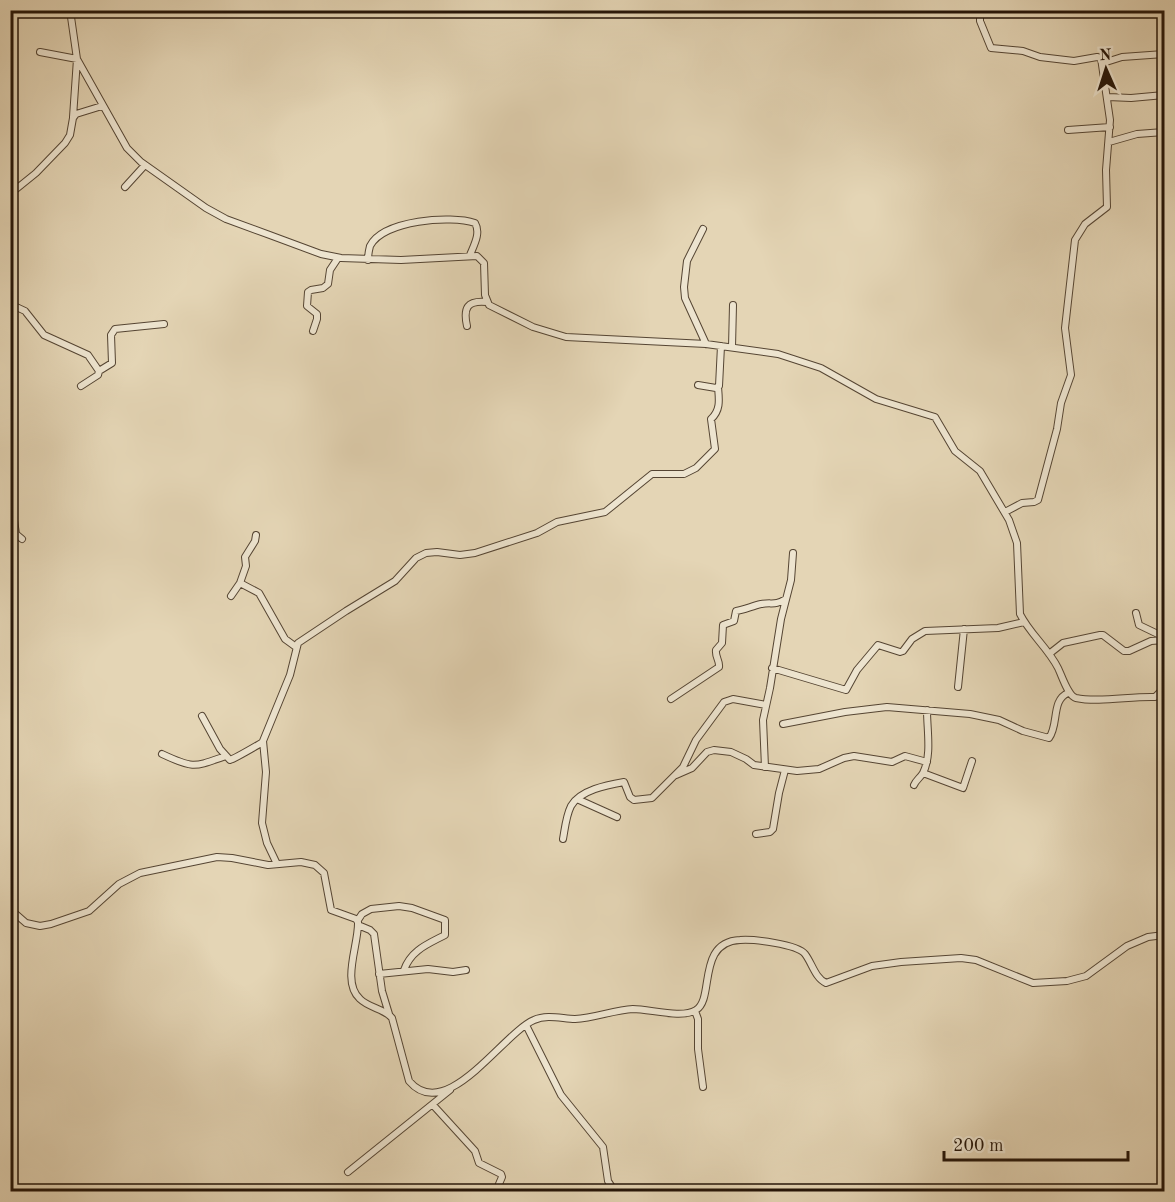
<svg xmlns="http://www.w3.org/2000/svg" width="1175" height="1202" font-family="'Old Standard TT',serif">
<rect width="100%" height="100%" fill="#e4d5b5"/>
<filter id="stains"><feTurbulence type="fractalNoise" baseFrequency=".00333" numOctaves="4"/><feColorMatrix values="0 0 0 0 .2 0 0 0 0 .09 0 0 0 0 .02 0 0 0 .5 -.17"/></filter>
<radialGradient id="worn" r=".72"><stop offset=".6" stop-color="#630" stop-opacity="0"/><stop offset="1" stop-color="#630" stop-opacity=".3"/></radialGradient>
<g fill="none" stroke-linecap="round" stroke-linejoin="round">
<!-- minor casing -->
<g stroke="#554533" stroke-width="8">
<path id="minor" d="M 70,10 L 77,59 L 127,148 L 141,162 L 206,208 L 226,219 L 267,234 L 321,254 L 341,258 L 401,260 L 477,256 L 484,263 L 485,295 L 489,305 L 533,327 L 566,337 L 706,344 L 778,354 L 821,368 L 876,399 L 935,417 L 955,451 L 980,471 L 1009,520 L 1017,543 L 1020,614 C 1030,634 1048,648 1058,668 C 1062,676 1068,696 1076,698 C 1099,703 1131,696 1155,697 L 1164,688
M 980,10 L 980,21 L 991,48 L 1023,51 L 1040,57 L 1074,61 L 1097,57 L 1101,58 L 1110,120 L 1106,170 L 1107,207 L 1085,224 L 1075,240 L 1065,328 L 1071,375 L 1061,403 L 1057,429 L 1038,500 L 1034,502 L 1022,503 L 1005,512
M 40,52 L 77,59 L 73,117
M 1103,63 L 1122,57 L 1164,54
M 1108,97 L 1131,98 L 1164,95
M 1068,130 L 1110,127
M 1109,142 L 1137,134 L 1164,132
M 125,187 L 145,165
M 10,194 L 36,173 L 65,143 L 70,135 L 73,118 L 76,114 L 102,106
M 703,229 L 687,261 L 684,287 L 685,298 L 706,344
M 368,260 C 368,255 369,250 370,246 C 383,220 451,215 475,223 C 481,233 474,245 470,255
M 10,304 L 25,311 L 44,335 L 88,355 L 99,371 L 112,363 L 111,335 L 115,329 L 164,324
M 467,326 C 463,308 467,300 487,302
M 313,331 L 317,319 L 317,314 L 307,306 L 308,292 L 311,290 L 323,288 L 328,284 L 330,270 L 338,258
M 732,347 L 733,305
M 698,385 L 716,388 L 719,386 L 721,346
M 81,386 L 98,375 L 99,371
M 10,517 L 14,520 L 16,534 L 22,539
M 256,535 L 255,541 L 245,557 L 246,566 L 240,583 L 259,593 L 285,639 L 296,647
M 231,596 L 240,583
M 1136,613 L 1139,625 L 1164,637
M 1049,654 L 1063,643 L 1100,635 L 1103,635 L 1124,651 L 1129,651 L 1151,641 L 1164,640
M 772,668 L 846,690 L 857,670 L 878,645 L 900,652 L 903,651 L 912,639 L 925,631 L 998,628 L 1024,622
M 958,687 L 964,629
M 671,699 L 719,667 C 720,661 715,657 716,650 L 722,643 L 723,625 L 734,621 L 736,611 C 744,610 752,606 761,604 C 773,602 774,606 786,599
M 202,716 L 220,749 L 230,760 C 236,758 256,746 263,742
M 783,724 L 845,712 L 887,707 L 970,714 L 999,720 L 1023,731 L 1049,738 C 1059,725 1051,700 1068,693
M 162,754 C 194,769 194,767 226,756
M 765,767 L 763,720 L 770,688 L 781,619 L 791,580 L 793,553
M 923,773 L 963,788 L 972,761
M 676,775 L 692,768 L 707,752 L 714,750 L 731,752 L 746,759 L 754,765 L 797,771 L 819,769 L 844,758 L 854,756 L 892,762 L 905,756 L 927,762
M 914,785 C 916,780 920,778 923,773 C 932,755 927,731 927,710
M 577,799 L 617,817
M 756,834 L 770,832 L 773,829 L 779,793 L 785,770
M 563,839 C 565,828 566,816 571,806 C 580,790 607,785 624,782 L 630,797 L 634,800 L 652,798 L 683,767 L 696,740 L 724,702 L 733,699 L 766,705
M 277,864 L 267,843 L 262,823 L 266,772 L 263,741 L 290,675 L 298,643 L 346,611 L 395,581 L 416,558 L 426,553 L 437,552 L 460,555 L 475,553 L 537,533 L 557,522 L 605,512 L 652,474 L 684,474 L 696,468 L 715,449 L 711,419 C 721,410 719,399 718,387
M 10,909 L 26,923 L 40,926 L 51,924 L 89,911 L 119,884 L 140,873 L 217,857 L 232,858 L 268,865 L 301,862 L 315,865 L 324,873 L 331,910 L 356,919 L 358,922 C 359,944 341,982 360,999 C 369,1008 385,1009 392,1018 L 409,1081 C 446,1125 503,1033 534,1020 C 547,1014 563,1019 575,1019 C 595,1018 614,1010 633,1009 C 650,1009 682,1019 696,1010 C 715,999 696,942 740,940 C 753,939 797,944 805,954 C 812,963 815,978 826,983 L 872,966 L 901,962 L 961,958 L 976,960 L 1033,983 L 1067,981 L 1086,976 L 1127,946 L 1148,937 L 1164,935
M 358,920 L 362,914 L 371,909 L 399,906 L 412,908 L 445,920 L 445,935 C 428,944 411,950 404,970
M 358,925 L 370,930 L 374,934 L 382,991 L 389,1014
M 379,974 L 428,969 L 453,972 L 466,970
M 695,1011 L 698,1019 L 698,1049 L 703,1087
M 526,1025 L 561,1095 L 603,1147 L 608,1181 L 615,1192
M 433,1105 L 475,1151 L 479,1163 L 501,1174 L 502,1177 L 496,1191
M 348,1172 L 450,1090"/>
</g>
<!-- minor -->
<use href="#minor" stroke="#ede4cf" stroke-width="6"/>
</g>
<!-- margin -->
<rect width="1175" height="1202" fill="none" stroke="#e4d5b5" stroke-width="36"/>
<rect x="12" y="12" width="1151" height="1178" fill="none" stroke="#251508" stroke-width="3"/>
<rect x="18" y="18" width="1139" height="1166" fill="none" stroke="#251508" stroke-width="1.5"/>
<!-- north arrow -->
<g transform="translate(1106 69) rotate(357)" stroke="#ede4cf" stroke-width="4.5" paint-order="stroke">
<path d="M0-4.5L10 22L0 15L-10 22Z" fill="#251508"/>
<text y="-9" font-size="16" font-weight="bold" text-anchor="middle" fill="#251508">N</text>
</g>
<!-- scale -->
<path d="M944 1151v9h184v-9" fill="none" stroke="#251508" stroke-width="3"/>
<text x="953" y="1151" font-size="18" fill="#251508" stroke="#ede4cf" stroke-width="4.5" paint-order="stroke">200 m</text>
<rect width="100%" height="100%" filter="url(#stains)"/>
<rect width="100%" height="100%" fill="url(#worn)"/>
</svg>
